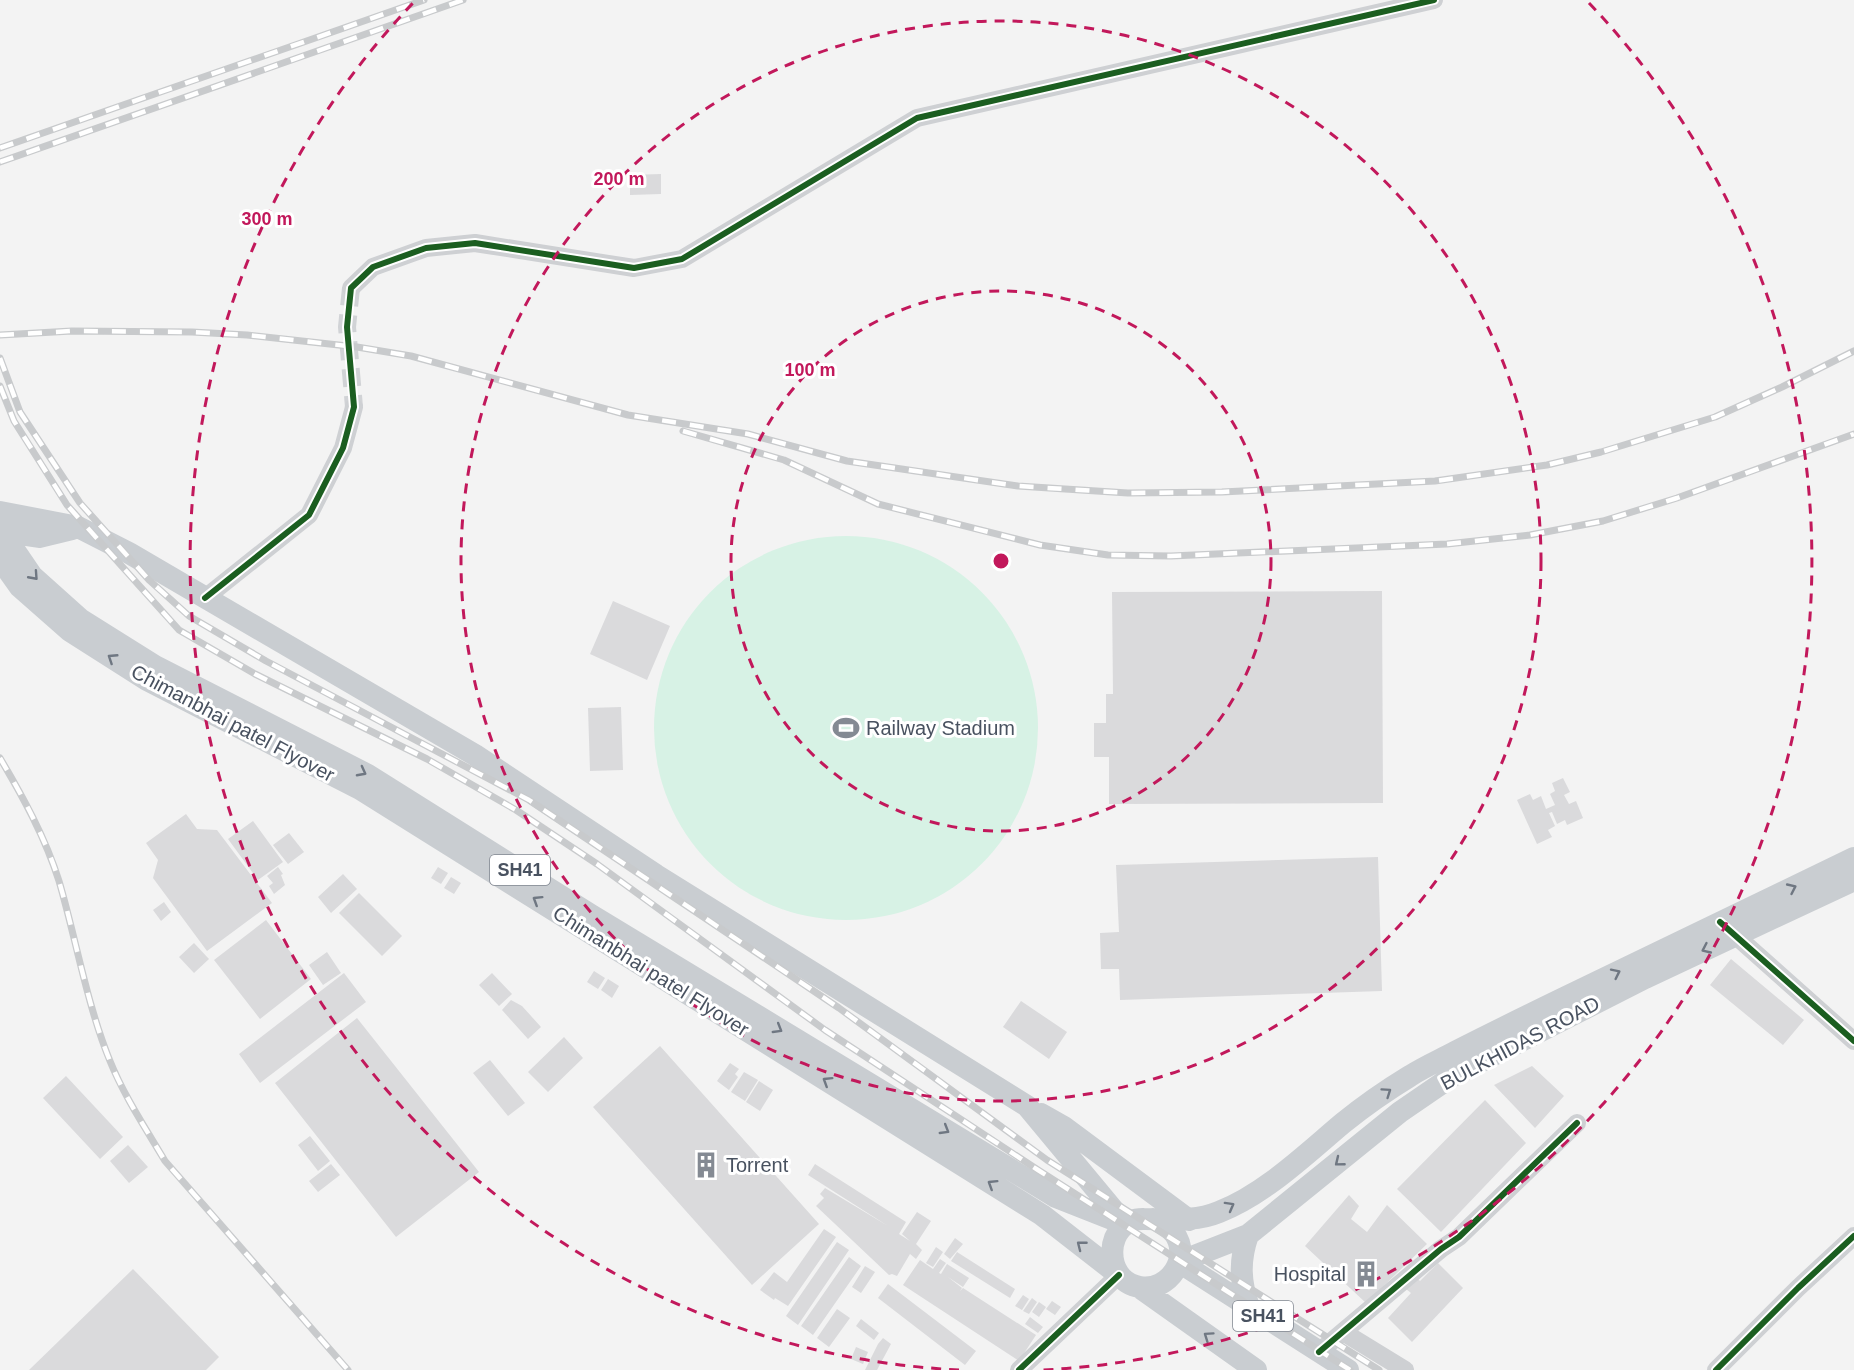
<svg xmlns="http://www.w3.org/2000/svg" width="1854" height="1370" font-family="Helvetica,sans-serif">
<rect width="100%" height="100%" fill="#f3f3f3"/>
<!-- green -->
<path fill="#d7f2e5" d="M654 728a192 192 0 1 1 384 0a192 192 0 1 1-384 0Z"/>
<!-- building -->
<path fill="#dadadc" d="M 661,174 L 661,194 L 630,195 L 630,175 Z
M 1382,591 L 1383,803 L 1109,804 L 1109,757 L 1094,757 L 1094,723 L 1106,723 L 1106,694 L 1113,694 L 1112,592 Z
M 613,601 L 670,626 L 647,680 L 590,654 Z
M 621,707 L 623,770 L 590,771 L 588,708 Z
M 1563,778 L 1570,792 L 1564,795 L 1569,804 L 1576,801 L 1583,818 L 1567,825 L 1565,820 L 1557,824 L 1552,812 L 1549,813 L 1555,826 L 1548,830 L 1552,837 L 1537,844 L 1517,800 L 1530,794 L 1533,800 L 1541,796 L 1546,809 L 1555,805 L 1550,794 L 1555,791 L 1552,783 Z
M 186,814 L 197,829 L 217,830 L 272,903 L 207,951 L 153,878 L 158,860 L 146,843 Z
M 253,821 L 283,862 L 258,880 L 228,839 Z
M 289,833 L 304,852 L 288,864 L 273,845 Z
M 1378,857 L 1382,991 L 1120,1000 L 1119,969 L 1101,969 L 1100,933 L 1119,932 L 1116,865 Z
M 278,867 L 283,874 L 281,875 L 285,885 L 274,894 L 269,886 L 273,883 L 267,876 Z
M 438,867 L 448,873 L 441,884 L 431,878 Z
M 343,874 L 357,889 L 331,913 L 318,897 Z
M 451,877 L 461,883 L 454,894 L 444,888 Z
M 359,893 L 402,936 L 382,956 L 339,913 Z
M 164,902 L 171,912 L 161,921 L 153,910 Z
M 266,920 L 311,979 L 260,1019 L 214,960 Z
M 194,943 L 209,959 L 194,973 L 179,957 Z
M 327,952 L 341,973 L 323,985 L 309,965 Z
M 1731,959 L 1804,1020 L 1783,1045 L 1710,985 Z
M 594,971 L 605,978 L 598,989 L 587,982 Z
M 344,973 L 366,1002 L 260,1083 L 239,1054 Z
M 492,973 L 512,994 L 499,1006 L 479,985 Z
M 608,979 L 619,986 L 612,998 L 601,990 Z
M 511,1000 L 522,1006 L 541,1027 L 528,1039 L 502,1010 Z
M 1021,1001 L 1067,1032 L 1049,1059 L 1003,1027 Z
M 357,1018 L 479,1172 L 396,1237 L 275,1083 Z
M 564,1037 L 583,1058 L 548,1092 L 528,1072 Z
M 660,1046 L 819,1224 L 752,1285 L 593,1107 Z
M 490,1060 L 525,1103 L 508,1116 L 473,1073 Z
M 730,1063 L 739,1069 L 735,1074 L 738,1077 L 729,1090 L 717,1081 Z
M 1532,1066 L 1564,1096 L 1535,1128 L 1494,1085 Z
M 744,1072 L 758,1080 L 745,1101 L 731,1092 Z
M 66,1076 L 123,1137 L 100,1159 L 43,1098 Z
M 759,1081 L 773,1090 L 760,1111 L 746,1102 Z
M 1485,1100 L 1526,1143 L 1441,1232 L 1397,1189 Z
M 310,1136 L 330,1161 L 318,1171 L 298,1145 Z
M 128,1145 L 148,1167 L 129,1183 L 110,1161 Z
M 331,1164 L 340,1175 L 318,1192 L 309,1181 Z
M 815,1164 L 906,1222 L 899,1234 L 910,1241 L 902,1234 L 917,1212 L 931,1221 L 916,1244 L 922,1250 L 916,1259 L 910,1254 L 897,1276 L 892,1274 L 889,1275 L 816,1206 L 824,1198 L 820,1194 L 825,1188 L 888,1226 L 808,1175 Z
M 1349,1195 L 1359,1206 L 1351,1219 L 1367,1232 L 1387,1205 L 1427,1244 L 1366,1303 L 1305,1246 Z
M 824,1229 L 836,1237 L 788,1306 L 775,1298 L 774,1300 L 760,1290 L 774,1272 L 787,1282 Z
M 955,1238 L 963,1244 L 950,1259 L 944,1254 Z
M 837,1242 L 849,1250 L 798,1325 L 786,1316 Z
M 936,1247 L 943,1252 L 933,1267 L 926,1263 Z
M 957,1252 L 1015,1289 L 1010,1298 L 951,1261 Z
M 849,1257 L 861,1266 L 813,1335 L 801,1326 Z
M 940,1259 L 946,1263 L 939,1273 L 941,1274 L 947,1264 L 969,1278 L 963,1287 L 948,1277 L 962,1288 L 960,1291 L 963,1288 L 1036,1335 L 1019,1361 L 903,1285 L 920,1260 L 933,1269 Z
M 1438,1263 L 1463,1288 L 1412,1342 L 1388,1318 L 1411,1293 L 1406,1289 L 1417,1278 L 1420,1281 Z
M 865,1266 L 875,1272 L 861,1293 L 852,1287 Z
M 133,1269 L 219,1357 L 206,1370 L 29,1370 Z
M 888,1284 L 976,1351 L 965,1365 L 878,1298 Z
M 1023,1295 L 1029,1299 L 1022,1310 L 1015,1306 Z
M 1032,1298 L 1037,1302 L 1029,1314 L 1023,1311 Z
M 1052,1301 L 1061,1307 L 1055,1315 L 1046,1309 Z
M 1039,1302 L 1046,1307 L 1039,1317 L 1032,1312 Z
M 837,1309 L 850,1318 L 829,1347 L 817,1338 Z
M 1030,1317 L 1043,1327 L 1038,1333 L 1025,1324 Z
M 861,1319 L 879,1333 L 874,1340 L 856,1326 Z
M 883,1338 L 891,1344 L 877,1370 L 865,1370 L 878,1344 Z
M 856,1347 L 868,1352 L 863,1364 L 851,1359 Z"/>
<g fill="none" stroke-linecap="round" stroke-linejoin="round">
<!-- minor-tunnel -->
<path stroke="#d1d3d6" stroke-width="18" stroke-dasharray="18 9" stroke-linecap="butt" d="M 351,288 L 347,327 L 354,407"/>
<!-- minor -->
<path stroke="#ced0d3" stroke-width="18" d="M 351,288 L 373,267 L 426,248 L 475,243 L 634,268 L 682,259 L 917,118 L 1434,0
M 205,598 L 309,515 L 343,448 L 354,407
M 1727,928 L 1854,1041
M 1343,1332 L 1405,1370
M 1319,1352 L 1441,1249 L 1459,1237 L 1577,1123
M 1019,1370 L 1119,1275
M 1716,1370 L 1798,1288 L 1854,1236"/>
<!-- major -->
<path stroke="#c9cdd1" stroke-width="22" d="M 0,512 L 78,527 L 129,553 L 475,755 L 656,875 L 1027,1106 L 1125,1224
M 0,529 L 32,576 L 80,619 L 155,666 L 368,775 L 591,915 L 1056,1197 L 1122,1223
M 0,531 L 39,537 L 72,529
M 0,559 L 20,587 L 70,631 L 147,680 L 360,789 L 1042,1215 L 1119,1275
M 1041,1114 L 1064,1127 L 1189,1220
M 1153,1219 C 1162,1222 1168,1226 1174,1233 C 1192,1257 1169,1292 1140,1287 C 1101,1281 1104,1218 1144,1219 C 1170,1219 1195,1222 1219,1212 C 1265,1194 1306,1154 1343,1123 C 1364,1106 1387,1090 1410,1076 C 1424,1067 1440,1060 1455,1052 C 1490,1034 1525,1017 1560,1000 C 1658,953 1756,906 1854,858
M 1248,1235 C 1239,1261 1240,1282 1249,1307
M 1179,1262 L 1248,1235 L 1400,1112 L 1454,1075 L 1645,978 L 1854,880
M 1179,1262 L 1348,1370
M 1139,1287 L 1256,1370"/>
<!-- rail casing -->
<g stroke="#c8cacc" stroke-width="7">
<path id="rail" d="M 0,148 L 424,0
M 0,162 L 463,0
M 0,335 L 72,331 L 192,332 L 247,335 L 357,347 L 411,356 L 628,415 L 748,434 L 847,461 L 1018,486 L 1128,493 L 1222,492 L 1435,481 L 1547,465 L 1601,452 L 1715,417 L 1782,387 L 1854,351
M 0,358 L 20,412 L 80,503 L 149,580 L 189,616 L 266,661 L 529,800 L 839,1008 L 1047,1160 L 1379,1370
M 0,386 L 14,421 L 67,505 L 179,630 L 255,674 L 427,759 L 516,810 L 597,864 L 825,1030 L 1038,1170 L 1350,1370
M 683,431 L 784,460 L 878,504 L 1040,545 L 1108,555 L 1171,556 L 1447,544 L 1530,535 L 1603,521 L 1677,498 L 1854,434
M 0,758 C 23,797 45,837 59,881 C 76,939 87,1005 110,1061 C 124,1096 146,1129 165,1161 L 348,1370"/>
</g>
<!-- rail -->
<use href="#rail" stroke="#fff" stroke-width="4.5" stroke-dasharray="14" stroke-linecap="butt"/>
<!-- cycleway casing -->
<g stroke="#fff" stroke-width="10">
<path id="cycleway" d="M 205,598 L 309,515 L 343,448 L 354,407 L 347,327 L 351,288 L 373,267 L 426,248 L 475,243 L 634,268 L 682,259 L 917,118 L 1434,0
M 1720,922 L 1854,1041
M 1319,1352 L 1441,1249 L 1459,1237 L 1577,1123
M 1019,1370 L 1119,1275
M 1716,1370 L 1798,1288 L 1854,1236"/>
</g>
<!-- cycleway -->
<use href="#cycleway" stroke="#1b5e20" stroke-width="6"/>
</g>
<!-- one-way arrows -->
<defs><path id="oneway-chevron" d="M-2-3.5L2.5 0L-2 3.5" fill="none" stroke-width="1.6" stroke-linecap="round" stroke-linejoin="round" transform="scale(1.5)"/></defs>
<g stroke="#6f7782">
<use href="#oneway-chevron" transform="translate(34 576) rotate(48)"/>
<use href="#oneway-chevron" transform="translate(112 658) rotate(-147)"/>
<use href="#oneway-chevron" transform="translate(362 772) rotate(28)"/>
<use href="#oneway-chevron" transform="translate(1792 888) rotate(-25)"/>
<use href="#oneway-chevron" transform="translate(537 900) rotate(-148)"/>
<use href="#oneway-chevron" transform="translate(1706 949) rotate(155)"/>
<use href="#oneway-chevron" transform="translate(1616 973) rotate(-26)"/>
<use href="#oneway-chevron" transform="translate(778 1029) rotate(31)"/>
<use href="#oneway-chevron" transform="translate(827 1081) rotate(-148)"/>
<use href="#oneway-chevron" transform="translate(1387 1092) rotate(-35)"/>
<use href="#oneway-chevron" transform="translate(945 1130) rotate(31)"/>
<use href="#oneway-chevron" transform="translate(1339 1162) rotate(141)"/>
<use href="#oneway-chevron" transform="translate(992 1184) rotate(-148)"/>
<use href="#oneway-chevron" transform="translate(1230 1206) rotate(-29)"/>
<use href="#oneway-chevron" transform="translate(1081 1245) rotate(-142)"/>
<use href="#oneway-chevron" transform="translate(1208 1336) rotate(-145)"/>
</g>
<!-- distance rings -->
<g fill="none" stroke="#c2185b" stroke-width="3" stroke-dasharray="10 8">
<circle cx="1001" cy="561" r="270"/>
<circle cx="1001" cy="561" r="540"/>
<path d="M959 1370A810 810 0 0 1 413 3M1589 3A810 810 0 0 1 1043 1370"/>
</g>
<!-- icons -->
<defs>
<g id="stadium-bare" transform="scale(2.07)"><path d="M0-5a6.5 5 0 1 0 0 10a6.5 5 0 1 0 0-10ZM-3.5-1.8h7v3.6h-7Z" fill="#848a93" stroke="#fff" stroke-width="2.5" paint-order="stroke"/></g>
<g id="building-bare" transform="scale(2.07)"><path d="M-4-6H4V6H1V3H-1V6H-4ZM-2.5-4.3h1.7v1.8h-1.7ZM.8-4.3h1.7v1.8H.8ZM-2.5-1h1.7V.8h-1.7ZM.8-1h1.7V.8H.8Z" fill="#848a93" stroke="#fff" stroke-width="2.5" paint-order="stroke"/></g>
</defs>
<g fill-rule="evenodd">
<use href="#stadium-bare" x="846" y="728"/>
<use href="#building-bare" x="706" y="1165"/>
<use href="#building-bare" x="1366" y="1274"/>
</g>
<g text-anchor="middle" stroke-width="6" stroke-linejoin="round" paint-order="stroke">
<!-- shield labels -->
<g fill="#fff" stroke="#808690" stroke-width="1.5">
<rect x="490" y="855" width="60" height="30" rx="4.5"/>
<rect x="1233" y="1301" width="60" height="30" rx="4.5"/>
</g>
<g font-size="18" font-weight="bold" fill="#495260">
<text x="520" y="876">SH41</text>
<text x="1263" y="1322">SH41</text>
</g>
<!-- street labels -->
<g font-size="20" fill="#495260" stroke="#fff">
<text transform="translate(233 723) rotate(28)" y="7">Chimanbhai patel Flyover</text>
<text transform="translate(651 971) rotate(32)" y="7">Chimanbhai patel Flyover</text>
<text transform="translate(1520 1043) rotate(-28)" y="7">BULKHIDAS ROAD</text>
</g>
<!-- poi labels -->
<g font-size="20" fill="#495260" stroke="#fff" text-anchor="start">
<text x="866" y="735">Railway Stadium</text>
<text x="726" y="1172">Torrent</text>
<text x="1346" y="1281" text-anchor="end">Hospital</text>
</g>
</g>
<circle cx="1001" cy="561" r="9" fill="#c2185b" stroke="#fff" stroke-width="3"/>
<g font-size="18" text-anchor="middle" font-weight="bold" fill="#c2185b" stroke="#fff" stroke-width="6" stroke-linejoin="round" paint-order="stroke">
<text x="619" y="185">200 m</text>
<text x="267" y="225">300 m</text>
<text x="810" y="376">100 m</text>
</g>
</svg>
